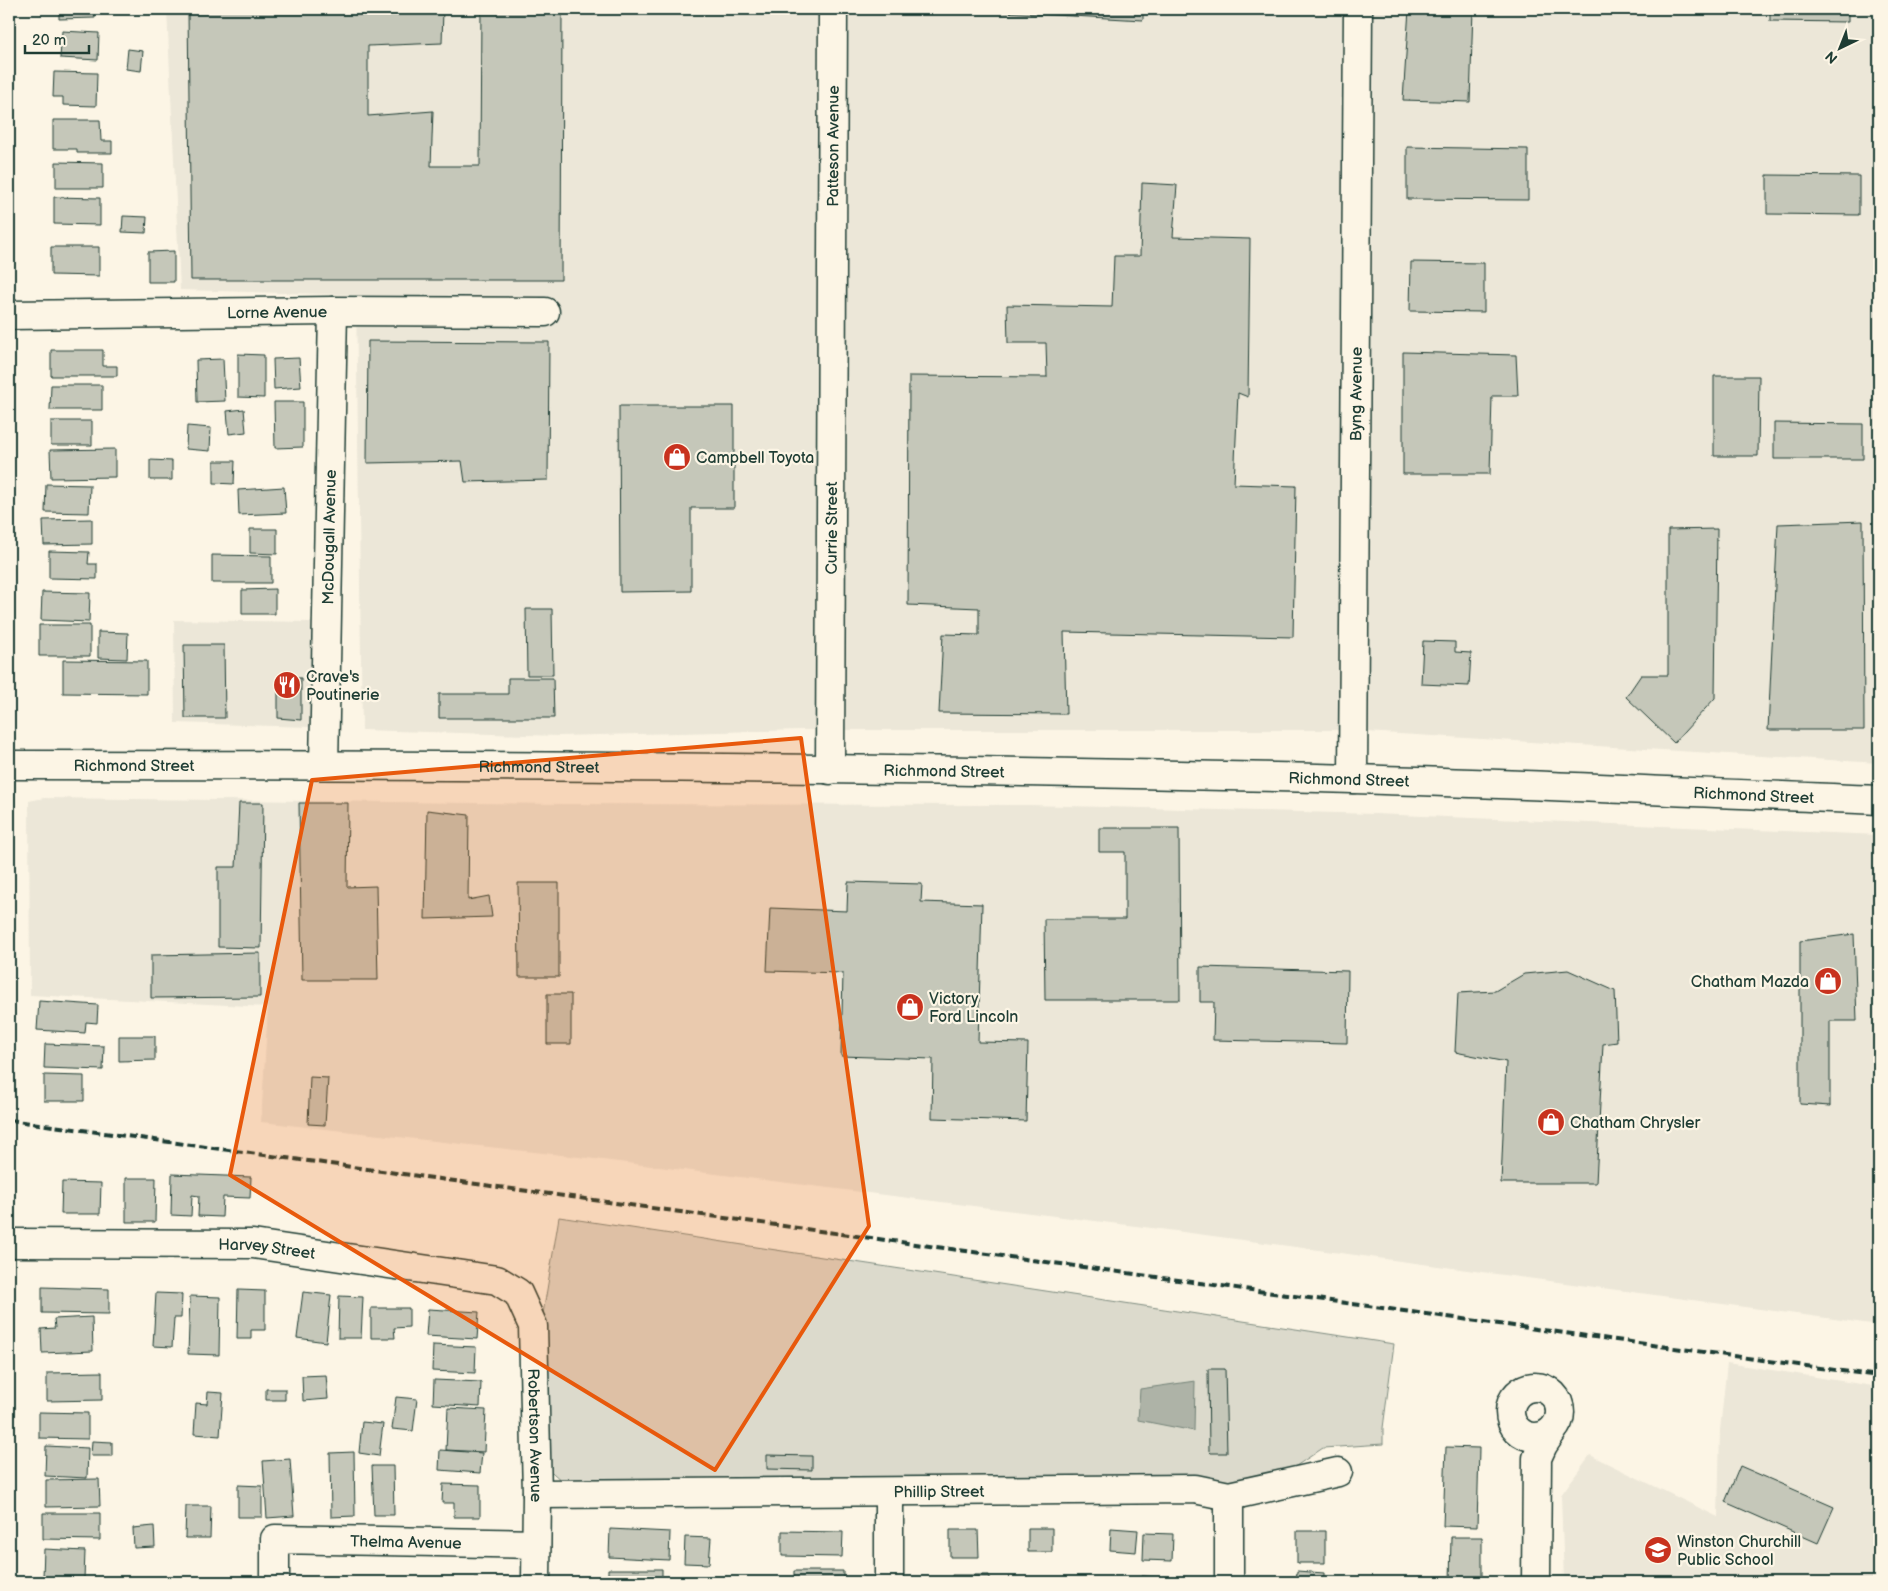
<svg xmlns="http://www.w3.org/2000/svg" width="1888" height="1591" font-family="'Balsamiq Sans',sans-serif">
<rect width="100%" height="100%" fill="#fcf5e5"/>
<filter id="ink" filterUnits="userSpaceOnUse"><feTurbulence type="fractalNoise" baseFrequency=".02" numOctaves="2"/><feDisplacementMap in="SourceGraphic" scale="10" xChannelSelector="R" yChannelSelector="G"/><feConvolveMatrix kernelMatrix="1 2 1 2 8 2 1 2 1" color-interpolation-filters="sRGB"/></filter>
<g filter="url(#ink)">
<!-- built -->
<path fill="#ece7d8" d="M 167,9 L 1879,9 L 1879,763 L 1333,730 L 802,730 L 559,736 L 362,730 L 356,295 L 180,290 Z
M 174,620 L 311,622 L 312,727 L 175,723 Z
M 44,798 L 565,804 L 1029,805 L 1375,814 L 1879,835 L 1879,1325 L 1168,1230 L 570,1156 L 261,1122 L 268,1007 L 30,995 L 29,801 Z
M 1727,1363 L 1879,1387 L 1879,1582 L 1564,1582 L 1561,1495 L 1590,1455 L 1718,1517 L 1720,1430 Z"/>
<!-- green -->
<path fill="#dcdacc" stroke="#7e8c80" d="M 559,1217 L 1394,1344 L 1383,1428 L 1383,1444 L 1323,1448 L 1275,1480 L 1241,1488 L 563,1482 L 544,1465 L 542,1320 Z"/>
<!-- water -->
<path fill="#aeb3a7" stroke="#758479" d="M 1195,1381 L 1194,1431 L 1138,1420 L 1140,1389 Z"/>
<!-- building -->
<path fill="#c5c7b9" stroke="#1f3d34" d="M 59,9 L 95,9 L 95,18 L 59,19 Z
M 188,9 L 443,9 L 442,43 L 368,46 L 368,116 L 433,111 L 431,166 L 480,166 L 481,9 L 562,9 L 561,280 L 191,280 Z
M 948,9 L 1143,9 L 1143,20 Z
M 1409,9 L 1473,9 L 1470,102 L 1403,100 Z
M 1770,9 L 1848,9 L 1848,22 L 1770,21 Z
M 62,31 L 99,33 L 98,60 L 60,58 Z
M 128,49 L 143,51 L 141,71 L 126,69 Z
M 54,72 L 97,73 L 96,106 L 63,105 L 63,97 L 53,97 Z
M 53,120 L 100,120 L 101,141 L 112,141 L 112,153 L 77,153 L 77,149 L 53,149 Z
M 1407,147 L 1528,149 L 1528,200 L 1407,199 Z
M 56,162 L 103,163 L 103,188 L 56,188 Z
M 1767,175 L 1859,176 L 1859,215 L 1767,214 Z
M 1142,183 L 1177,185 L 1173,237 L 1250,239 L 1248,397 L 1238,393 L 1234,484 L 1296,486 L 1293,637 L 1064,632 L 1066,714 L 939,713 L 943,634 L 979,635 L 979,608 L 908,605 L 909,376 L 1047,377 L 1046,343 L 1008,343 L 1007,305 L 1112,307 L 1114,256 L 1140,256 Z
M 54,197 L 100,198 L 100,225 L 54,224 Z
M 123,216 L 147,217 L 146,233 L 122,232 Z
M 51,247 L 99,247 L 99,276 L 51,275 Z
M 174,251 L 174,282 L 148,282 L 148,252 Z
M 1411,262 L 1484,263 L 1484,312 L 1410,311 Z
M 368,341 L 549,342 L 548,480 L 465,482 L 462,461 L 367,463 Z
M 51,350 L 103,350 L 103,366 L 117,366 L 117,376 L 51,376 Z
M 1403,352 L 1516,355 L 1518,396 L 1492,396 L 1490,474 L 1403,474 Z
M 238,354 L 264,355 L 264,398 L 238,397 Z
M 299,358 L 301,387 L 274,389 L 273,359 Z
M 223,359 L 225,401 L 197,402 L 196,360 Z
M 1714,376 L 1759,376 L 1758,456 L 1714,456 Z
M 51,385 L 102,385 L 102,410 L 50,410 Z
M 274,402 L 303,402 L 303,447 L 275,448 Z
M 619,406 L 734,406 L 734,508 L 691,508 L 691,591 L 620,592 Z
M 244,409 L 246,432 L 229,434 L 227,411 Z
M 51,421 L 92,421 L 92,445 L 51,445 Z
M 1774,423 L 1863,424 L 1863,459 L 1774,459 Z
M 187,426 L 211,428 L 210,451 L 186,449 Z
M 115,449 L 115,477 L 51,478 L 50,450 Z
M 150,460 L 172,461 L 172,480 L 150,480 Z
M 214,461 L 235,461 L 234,484 L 214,483 Z
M 46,484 L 90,485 L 89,513 L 45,512 Z
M 284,487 L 286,513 L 239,515 L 238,490 Z
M 92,519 L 92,544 L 44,545 L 43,520 Z
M 1863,521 L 1864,730 L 1768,730 L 1778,524 Z
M 250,529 L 277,529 L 277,554 L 250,553 Z
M 1717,529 L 1715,698 L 1674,743 L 1626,697 L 1641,675 L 1668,675 L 1668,530 Z
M 49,551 L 89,552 L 88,564 L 97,564 L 97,579 L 49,578 Z
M 212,555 L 271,556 L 271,583 L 212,583 Z
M 275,589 L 275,614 L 242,614 L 242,590 Z
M 42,592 L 90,593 L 89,622 L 41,620 Z
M 526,609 L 552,609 L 553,675 L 527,675 Z
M 39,625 L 90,625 L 90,656 L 39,656 Z
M 98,632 L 128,633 L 127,659 L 98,658 Z
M 1423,641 L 1455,642 L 1455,652 L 1471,653 L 1469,686 L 1421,684 Z
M 184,645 L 224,645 L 225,718 L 185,718 Z
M 63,660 L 147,661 L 147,694 L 63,693 Z
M 278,677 L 301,678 L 301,720 L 278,718 Z
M 508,678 L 553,678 L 554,718 L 439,718 L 439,694 L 508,694 Z
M 239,803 L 263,803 L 261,948 L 218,947 L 218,867 L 236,867 Z
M 299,803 L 348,803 L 347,887 L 376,886 L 378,980 L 302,980 Z
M 427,810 L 469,815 L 468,900 L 489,896 L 492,917 L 425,919 Z
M 1099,828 L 1179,828 L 1180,1000 L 1045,1000 L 1044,919 L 1125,919 L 1125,852 L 1099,852 Z
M 848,882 L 922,884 L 921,902 L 982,904 L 978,1042 L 1028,1043 L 1026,1121 L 932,1118 L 933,1059 L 841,1056 L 843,973 L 767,971 L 770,908 L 847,911 Z
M 518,883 L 559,883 L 559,977 L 519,977 Z
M 1854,934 L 1857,1021 L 1830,1021 L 1830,1106 L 1800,1104 L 1800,941 Z
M 260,953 L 260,997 L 151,998 L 151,955 Z
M 1200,967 L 1348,971 L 1347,1043 L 1213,1040 L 1214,1002 L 1200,1002 Z
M 1568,970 L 1615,991 L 1617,1042 L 1603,1044 L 1596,1183 L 1501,1183 L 1506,1062 L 1455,1052 L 1458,993 L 1495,991 L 1524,974 Z
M 547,994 L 571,994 L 571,1044 L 547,1044 Z
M 39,1001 L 98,1005 L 97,1023 L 86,1022 L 85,1033 L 37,1030 Z
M 119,1036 L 155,1036 L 155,1060 L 119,1061 Z
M 45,1044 L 104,1046 L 103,1070 L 44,1068 Z
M 44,1075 L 84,1076 L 84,1101 L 44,1101 Z
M 310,1077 L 328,1078 L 325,1125 L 308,1124 Z
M 172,1174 L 251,1177 L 250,1198 L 223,1197 L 222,1217 L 198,1216 L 199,1196 L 192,1195 L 191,1216 L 171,1215 Z
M 126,1178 L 156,1178 L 155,1222 L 126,1222 Z
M 62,1182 L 101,1183 L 100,1214 L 61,1214 Z
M 42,1287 L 109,1289 L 109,1314 L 42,1313 Z
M 238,1290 L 265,1291 L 265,1330 L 251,1330 L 251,1339 L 237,1339 Z
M 303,1292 L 331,1295 L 326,1342 L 297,1338 Z
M 156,1293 L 182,1294 L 181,1318 L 174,1318 L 172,1347 L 153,1346 Z
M 190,1296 L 220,1297 L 219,1355 L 188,1354 Z
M 339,1296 L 363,1297 L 361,1338 L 338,1338 Z
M 371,1308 L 409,1308 L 409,1327 L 394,1328 L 395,1338 L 371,1338 Z
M 428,1309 L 479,1312 L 477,1339 L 426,1336 Z
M 92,1317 L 93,1351 L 42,1353 L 41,1329 L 55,1328 L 54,1319 Z
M 433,1345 L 476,1347 L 475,1373 L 432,1371 Z
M 1208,1369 L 1225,1369 L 1227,1453 L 1211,1453 L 1209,1451 Z
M 102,1372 L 102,1400 L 47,1401 L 47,1373 Z
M 326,1375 L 328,1399 L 303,1401 L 302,1376 Z
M 434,1380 L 481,1382 L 480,1407 L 433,1404 Z
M 266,1389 L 285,1389 L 285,1400 L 266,1400 Z
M 208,1392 L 223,1393 L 220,1436 L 194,1434 L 196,1403 L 207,1404 Z
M 396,1397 L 417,1399 L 413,1431 L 392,1429 Z
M 448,1408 L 486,1410 L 484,1452 L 446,1450 Z
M 39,1412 L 88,1413 L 88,1439 L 39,1438 Z
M 362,1422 L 383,1424 L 379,1456 L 359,1453 Z
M 92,1441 L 112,1442 L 112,1456 L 91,1456 Z
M 46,1446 L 88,1448 L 87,1478 L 45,1476 Z
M 1446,1447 L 1479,1448 L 1477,1527 L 1443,1526 Z
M 440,1450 L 482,1453 L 480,1473 L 439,1470 Z
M 354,1452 L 355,1516 L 331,1517 L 330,1453 Z
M 767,1455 L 812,1456 L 812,1470 L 767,1469 Z
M 290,1459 L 294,1516 L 267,1518 L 263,1461 Z
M 372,1466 L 393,1466 L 394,1515 L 374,1515 Z
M 1740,1466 L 1834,1507 L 1818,1543 L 1725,1502 Z
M 99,1479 L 100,1506 L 46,1507 L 46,1480 Z
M 443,1484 L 480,1485 L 480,1517 L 454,1517 L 454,1503 L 442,1503 Z
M 238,1485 L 262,1486 L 262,1517 L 238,1517 Z
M 186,1506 L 211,1506 L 210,1538 L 185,1538 Z
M 43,1513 L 100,1513 L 100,1540 L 43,1539 Z
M 154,1526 L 155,1547 L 134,1548 L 133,1528 Z
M 1028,1528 L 1052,1528 L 1052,1552 L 1028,1552 Z
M 1111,1528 L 1138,1530 L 1136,1552 L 1110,1550 Z
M 610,1529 L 670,1532 L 669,1560 L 609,1557 Z
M 950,1530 L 978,1530 L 979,1557 L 950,1557 Z
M 782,1531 L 843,1532 L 842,1557 L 782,1556 Z
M 1297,1531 L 1325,1531 L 1325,1563 L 1297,1563 Z
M 1144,1533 L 1173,1534 L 1172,1561 L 1143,1560 Z
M 685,1537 L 711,1538 L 709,1564 L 684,1563 Z
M 1451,1537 L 1482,1537 L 1482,1582 L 1450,1582 Z
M 44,1549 L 85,1551 L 84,1579 L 43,1577 Z
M 608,1569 L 662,1569 L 662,1582 L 608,1582 Z
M 794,1571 L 843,1571 L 843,1582 L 794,1582 Z
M 1297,1571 L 1324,1573 L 1324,1582 L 1296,1582 Z
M 952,1575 L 989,1575 L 989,1582 L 952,1582 Z
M 1142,1576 L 1173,1578 L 1173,1582 L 1142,1582 Z
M 47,1580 L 84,1581 L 84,1582 L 47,1582 Z
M 449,1580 L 478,1580 L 478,1582 L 449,1582 Z"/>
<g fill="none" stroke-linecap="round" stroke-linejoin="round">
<!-- minor casing -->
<g stroke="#1f3d34" stroke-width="31">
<g id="minor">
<path id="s1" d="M 9,315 L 333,311 L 545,312"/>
<path id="s2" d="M 324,765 L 333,311"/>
<path id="s3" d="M 830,770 L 833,9"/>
<path id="s4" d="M 1353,779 L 1358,9"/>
<path id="s5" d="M 9,1243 L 253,1244 L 497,1280 L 518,1293 L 533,1326 L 537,1494 L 536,1582"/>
<circle cx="1535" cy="1412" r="25"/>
<path d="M 889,1492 L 889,1582"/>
<path id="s6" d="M 537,1494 L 1195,1489 L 1229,1496 L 1338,1472"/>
<path id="s7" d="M 275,1582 L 275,1539 L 536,1544"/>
<path d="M 1229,1582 L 1229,1496"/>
<path d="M 1536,1582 L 1537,1458 L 1543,1445 L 1553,1430"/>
</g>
</g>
<!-- major casing -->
<g stroke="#1f3d34" stroke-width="31">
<g id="major">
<path id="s8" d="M 9,765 C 457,765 905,767 1353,779 C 1529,784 1704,793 1879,800"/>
</g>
</g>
<!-- minor -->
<use href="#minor" stroke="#fcf5e5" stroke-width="28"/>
<!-- major -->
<use href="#major" stroke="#fcf5e5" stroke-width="28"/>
<!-- rail -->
<path stroke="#1f3d34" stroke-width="4" stroke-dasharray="8 4" stroke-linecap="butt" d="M 9,1120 L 1879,1376"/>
</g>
</g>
<!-- marked area -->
<path fill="#e8590c" fill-opacity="0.2" stroke="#e8590c" stroke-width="4" stroke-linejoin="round" d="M 801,738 L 869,1226 L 715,1470 L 230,1175 L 312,780 Z"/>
<!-- icons -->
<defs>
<g id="shop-disc" transform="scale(1.4375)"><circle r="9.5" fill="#c8321e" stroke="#fcf5e5"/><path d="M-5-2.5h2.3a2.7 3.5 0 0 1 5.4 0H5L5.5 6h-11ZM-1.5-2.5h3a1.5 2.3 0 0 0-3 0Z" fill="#fff"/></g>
<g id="restaurant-disc" transform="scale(1.4375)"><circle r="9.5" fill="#c8321e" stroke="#fcf5e5"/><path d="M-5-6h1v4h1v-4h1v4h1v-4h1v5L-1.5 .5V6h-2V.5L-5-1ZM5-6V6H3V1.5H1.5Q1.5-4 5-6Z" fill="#fff"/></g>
<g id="school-disc" transform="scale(1.4375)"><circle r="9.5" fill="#c8321e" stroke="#fcf5e5"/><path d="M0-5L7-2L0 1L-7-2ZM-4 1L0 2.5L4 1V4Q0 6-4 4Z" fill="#fff"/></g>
</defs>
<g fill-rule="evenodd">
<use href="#shop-disc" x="677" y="457"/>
<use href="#restaurant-disc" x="287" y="685"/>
<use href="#shop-disc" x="1828" y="981"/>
<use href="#shop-disc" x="910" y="1007"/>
<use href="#shop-disc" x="1551" y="1122"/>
<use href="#school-disc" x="1658" y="1550"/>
</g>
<g text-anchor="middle" stroke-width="4.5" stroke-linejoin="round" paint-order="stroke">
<!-- street labels -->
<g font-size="16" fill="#1f3d34" stroke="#fcf5e5">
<text dy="6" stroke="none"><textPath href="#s3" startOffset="624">Patteson Avenue</textPath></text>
<text dy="6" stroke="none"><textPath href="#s1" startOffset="268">Lorne Avenue</textPath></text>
<text dy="6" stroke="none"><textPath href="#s4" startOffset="385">Byng Avenue</textPath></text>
<text dy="6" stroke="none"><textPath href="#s3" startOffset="242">Currie Street</textPath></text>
<text dy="6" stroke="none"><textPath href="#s2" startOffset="228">McDougall Avenue</textPath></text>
<text dy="6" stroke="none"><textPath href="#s8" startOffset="125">Richmond Street</textPath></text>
<text dy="6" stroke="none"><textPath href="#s8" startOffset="530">Richmond Street</textPath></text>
<text dy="6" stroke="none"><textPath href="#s8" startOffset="935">Richmond Street</textPath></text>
<text dy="6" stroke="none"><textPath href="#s8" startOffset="1340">Richmond Street</textPath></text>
<text dy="6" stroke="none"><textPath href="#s8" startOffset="1745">Richmond Street</textPath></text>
<text dy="6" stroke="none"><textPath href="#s5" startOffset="258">Harvey Street</textPath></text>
<text dy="6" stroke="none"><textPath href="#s5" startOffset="661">Robertson Avenue</textPath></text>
<text dy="6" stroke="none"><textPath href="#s6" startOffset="402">Phillip Street</textPath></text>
<text dy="6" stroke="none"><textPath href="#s7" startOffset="174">Thelma Avenue</textPath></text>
</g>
<!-- poi labels -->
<g font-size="16" fill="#1f3d34" stroke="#fcf5e5" text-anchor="start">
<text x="696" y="463">Campbell Toyota</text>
<text x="306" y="682">Crave's<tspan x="306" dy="18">Poutinerie</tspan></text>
<text x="1809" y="987" text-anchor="end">Chatham Mazda</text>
<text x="929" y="1004">Victory<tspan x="929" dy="18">Ford Lincoln</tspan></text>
<text x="1570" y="1128">Chatham Chrysler</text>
<text x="1677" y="1547">Winston Churchill<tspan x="1677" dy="18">Public School</tspan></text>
</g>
</g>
<!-- margin -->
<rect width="1888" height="1591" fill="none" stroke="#fcf5e5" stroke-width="30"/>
<rect x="15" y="15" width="1858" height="1561" fill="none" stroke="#1f3d34" stroke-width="2" filter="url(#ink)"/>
<!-- north arrow -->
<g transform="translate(1840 48) rotate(223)" stroke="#fcf5e5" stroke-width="4" paint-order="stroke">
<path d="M0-4L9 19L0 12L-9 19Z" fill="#1f3d34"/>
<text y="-8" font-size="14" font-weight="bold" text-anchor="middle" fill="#1f3d34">N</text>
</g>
<!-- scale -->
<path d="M25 45v8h64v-8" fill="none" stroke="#1f3d34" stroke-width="2.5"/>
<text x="32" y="45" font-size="15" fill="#1f3d34" stroke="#fcf5e5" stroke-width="4" paint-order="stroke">20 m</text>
</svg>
